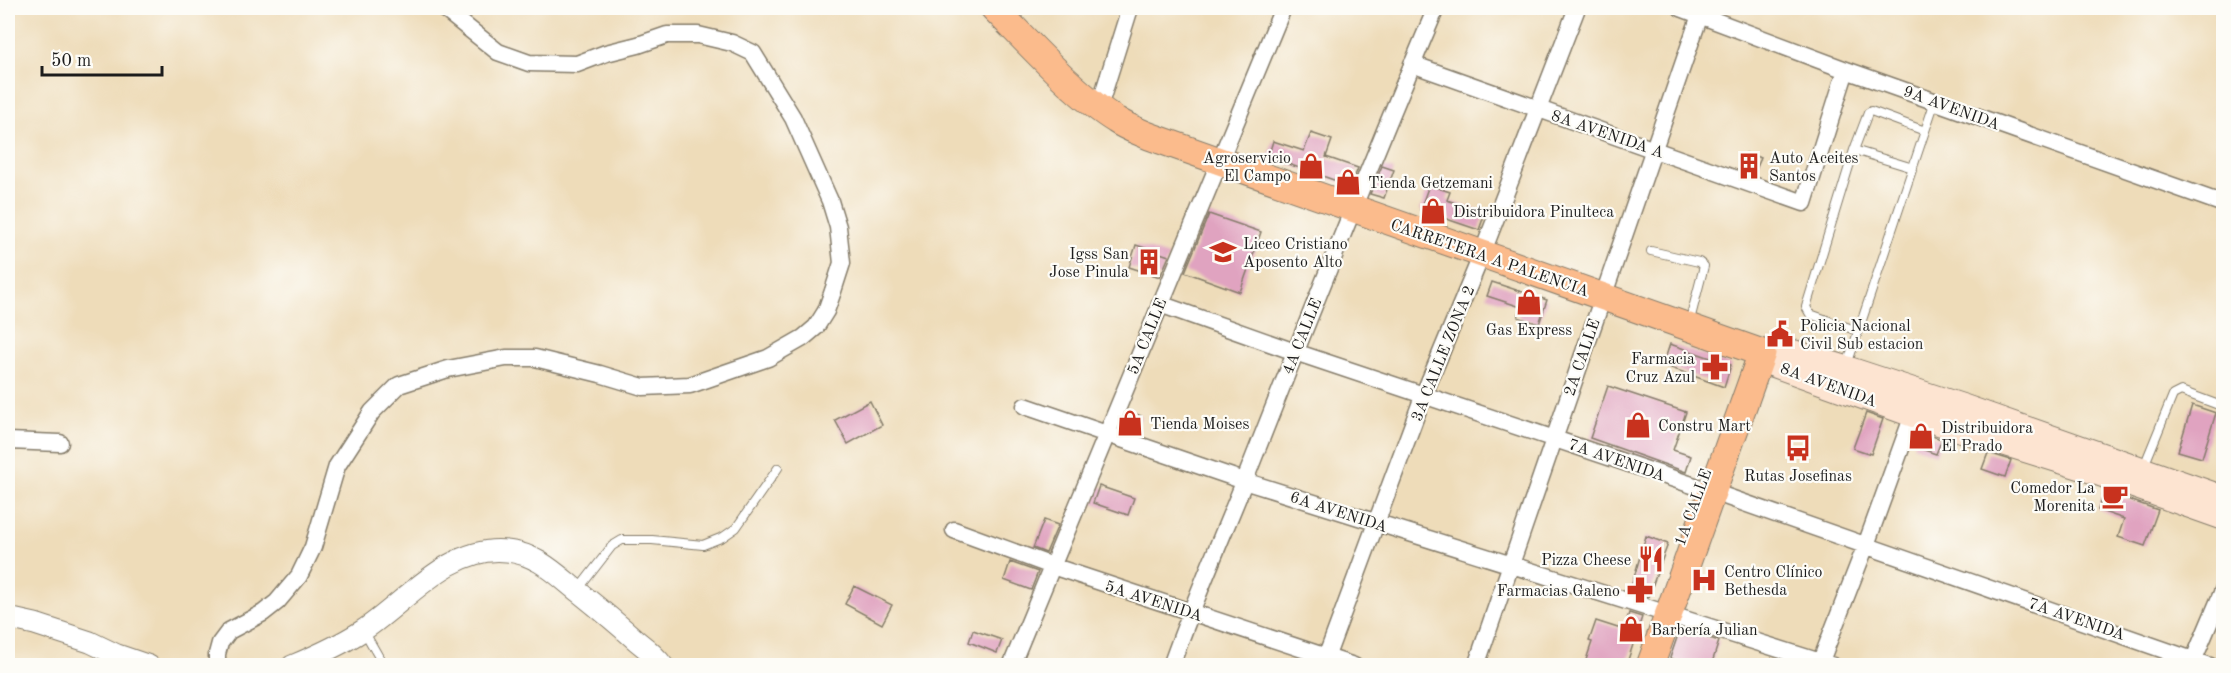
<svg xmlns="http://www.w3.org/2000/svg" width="2231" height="673" font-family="'Old Standard TT',serif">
<rect width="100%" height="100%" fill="#fdfcf7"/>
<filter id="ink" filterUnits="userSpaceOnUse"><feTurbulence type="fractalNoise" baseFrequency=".0167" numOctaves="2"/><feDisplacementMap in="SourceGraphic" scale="12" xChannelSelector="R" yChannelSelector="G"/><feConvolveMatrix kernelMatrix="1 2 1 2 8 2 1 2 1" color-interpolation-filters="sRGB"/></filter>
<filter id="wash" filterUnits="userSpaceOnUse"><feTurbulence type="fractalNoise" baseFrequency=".008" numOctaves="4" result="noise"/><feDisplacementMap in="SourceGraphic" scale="24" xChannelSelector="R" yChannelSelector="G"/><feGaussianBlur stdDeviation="1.35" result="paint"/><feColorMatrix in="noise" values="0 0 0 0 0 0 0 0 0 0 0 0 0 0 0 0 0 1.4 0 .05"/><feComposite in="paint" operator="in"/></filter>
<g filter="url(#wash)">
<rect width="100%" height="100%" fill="#eedcb9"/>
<g id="blocks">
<!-- building -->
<path fill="#e0a3c0" d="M 1311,133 L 1332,140 L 1326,157 L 1358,168 L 1351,186 L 1268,157 L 1273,141 L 1304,151 Z
M 1746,153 L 1761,158 L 1754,174 L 1740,169 Z
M 1382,166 L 1394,170 L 1384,198 L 1370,194 Z
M 1429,185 L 1450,192 L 1447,200 L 1485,213 L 1479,230 L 1420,210 Z
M 1209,214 L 1261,232 L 1240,292 L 1185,272 Z
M 1136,245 L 1169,256 L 1160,277 L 1129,267 Z
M 1492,282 L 1547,300 L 1539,324 L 1518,317 L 1521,307 L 1487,296 Z
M 1670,344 L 1731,365 L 1724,387 L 1663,365 Z
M 1608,386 L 1686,412 L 1673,450 L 1691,456 L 1686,472 L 1590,438 Z
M 870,401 L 882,425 L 848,444 L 835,420 Z
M 2192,405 L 2216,413 L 2202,458 L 2178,451 Z
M 1128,411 L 1141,416 L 1135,432 L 1121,428 Z
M 1866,413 L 1883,419 L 1871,454 L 1853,448 Z
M 1918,432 L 1942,439 L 1936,454 L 1913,446 Z
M 1988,453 L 2011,460 L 2005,477 L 1982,469 Z
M 1099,486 L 1134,498 L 1128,515 L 1093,503 Z
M 2104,491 L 2158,510 L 2145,546 L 2118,537 L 2124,519 L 2098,510 Z
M 1044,520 L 1058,525 L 1046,553 L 1033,548 Z
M 1646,536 L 1668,544 L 1648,597 L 1630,591 Z
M 1010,562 L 1038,572 L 1031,590 L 1004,580 Z
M 854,586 L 892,605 L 882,624 L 845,604 Z
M 1629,613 L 1642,617 L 1626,666 L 1584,666 L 1592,642 L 1589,641 L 1596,621 L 1624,630 Z
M 1680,629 L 1719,641 L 1711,666 L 1691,666 L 1670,658 Z
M 973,630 L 1002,640 L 997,653 L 969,642 Z"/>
</g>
</g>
<g filter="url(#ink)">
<use href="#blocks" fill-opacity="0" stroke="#857c6a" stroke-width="1.5"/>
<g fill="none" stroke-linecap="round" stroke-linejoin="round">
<!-- service casing -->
<g stroke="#857c6a" stroke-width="10">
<path id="service" d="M 1854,150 L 1806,307 L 1810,314 L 1858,331
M 1913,168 L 1854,150 L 1868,113 L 1871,111 L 1925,131
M 1651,251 L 1699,262 L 1704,266 L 1689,324
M 1847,365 L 1935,101
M 2144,466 L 2173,395 L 2181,391 L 2224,407
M 577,591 L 612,546 L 622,540 L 652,540 L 703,545 L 723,537 L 736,528 L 778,468
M 364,631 L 384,666"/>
</g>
<!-- minor casing -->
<g stroke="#857c6a" stroke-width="19">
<path id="minor" d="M 1681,8 L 1846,70 L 2224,204
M 1412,64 L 1804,203 L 1846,70
M 1099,107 L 1130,8
M 1160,304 L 1295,352 L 1713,492 L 2210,666
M 1025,406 L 1244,481 L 1655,610
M 8,441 L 60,443
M 954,530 L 1052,566 L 1354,666
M 1668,614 L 1833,666
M 217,666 L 217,654 L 220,643 L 229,631 L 263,613 L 277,602 L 299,576 L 313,547 L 337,466 L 372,412 L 399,385 L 448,369 L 506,358 L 535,358 L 600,374 L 643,387 L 690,385 L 768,358 L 803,338 L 816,327 L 826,311 L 833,291 L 842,263 L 838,227 L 830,201 L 793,118 L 753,53 L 732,43 L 698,35 L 667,35 L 638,45 L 606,53 L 577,64 L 529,63 L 498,52 L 443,8
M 1011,666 L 1283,8
M 1171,666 C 1193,603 1220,542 1245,480 C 1307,322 1370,164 1436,8
M 1323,666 L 1424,394 L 1482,254 L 1577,8
M 1476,666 L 1700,15
M 1819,666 L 1866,545 L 1913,415
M 2191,666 L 2224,588"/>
</g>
<!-- tertiary casing -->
<g stroke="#857c6a" stroke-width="23">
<path id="tertiary" d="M 8,618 L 35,624 L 90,642 L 117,655 L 149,666
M 292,666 C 316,656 340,645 362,631 C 404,604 450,544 507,551 C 538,554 557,575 580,593 C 600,609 618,624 637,641 C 646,648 656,656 663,666"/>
</g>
<!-- secondary casing -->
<g stroke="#857c6a" stroke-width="26">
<path id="secondary" d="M 1762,353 L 1774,365 L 1913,415 L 2083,468 L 2224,518
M 1762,353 L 1780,348 L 1846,368 L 1965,407 L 2224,498"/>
</g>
<!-- primary casing -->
<g stroke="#857c6a" stroke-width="29">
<path id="primary" d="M 994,8 C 1029,43 1074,94 1116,120 C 1126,127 1138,131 1149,136 L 1762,353 L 1650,666"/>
</g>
<!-- service -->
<use href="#service" stroke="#fff" stroke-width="8"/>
<!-- minor -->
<use href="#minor" stroke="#fff" stroke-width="16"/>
<!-- tertiary -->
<use href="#tertiary" stroke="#fff" stroke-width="21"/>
<!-- secondary -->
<use href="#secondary" stroke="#fde4d1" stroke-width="24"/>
<!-- primary -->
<use href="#primary" stroke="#fbbb8c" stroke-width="27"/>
</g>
</g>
<!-- icons -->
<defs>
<g id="shop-bare" transform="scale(2.07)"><path d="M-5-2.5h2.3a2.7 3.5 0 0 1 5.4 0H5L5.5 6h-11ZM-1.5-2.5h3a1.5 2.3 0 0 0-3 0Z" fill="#c8321e" stroke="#fdfcf7" stroke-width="2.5" paint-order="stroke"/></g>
<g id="building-bare" transform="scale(2.07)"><path d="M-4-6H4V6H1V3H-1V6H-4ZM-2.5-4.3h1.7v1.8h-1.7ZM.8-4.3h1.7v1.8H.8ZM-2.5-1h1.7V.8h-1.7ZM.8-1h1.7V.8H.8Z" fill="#c8321e" stroke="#fdfcf7" stroke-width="2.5" paint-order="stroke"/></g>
<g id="school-bare" transform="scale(2.07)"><path d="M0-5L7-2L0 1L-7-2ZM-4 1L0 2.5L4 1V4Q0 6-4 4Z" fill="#c8321e" stroke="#fdfcf7" stroke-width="2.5" paint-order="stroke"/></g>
<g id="civic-bare" transform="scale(2.07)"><path d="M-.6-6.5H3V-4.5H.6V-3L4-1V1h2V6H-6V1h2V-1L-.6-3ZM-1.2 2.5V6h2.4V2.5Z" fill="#c8321e" stroke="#fdfcf7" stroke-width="2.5" paint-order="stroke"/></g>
<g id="pharmacy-bare" transform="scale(2.07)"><path d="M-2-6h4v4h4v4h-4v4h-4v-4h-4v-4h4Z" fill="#c8321e" stroke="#fdfcf7" stroke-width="2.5" paint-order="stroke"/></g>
<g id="bus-bare" transform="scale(2.07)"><path d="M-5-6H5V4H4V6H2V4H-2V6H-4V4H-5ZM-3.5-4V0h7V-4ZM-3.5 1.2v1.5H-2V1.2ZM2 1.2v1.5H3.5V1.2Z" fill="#c8321e" stroke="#fdfcf7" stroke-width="2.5" paint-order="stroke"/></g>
<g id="cafe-bare" transform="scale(2.07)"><path d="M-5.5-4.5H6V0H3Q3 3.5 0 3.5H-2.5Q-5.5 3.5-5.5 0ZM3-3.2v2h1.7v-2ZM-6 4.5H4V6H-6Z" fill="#c8321e" stroke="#fdfcf7" stroke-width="2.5" paint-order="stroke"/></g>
<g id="restaurant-bare" transform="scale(2.07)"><path d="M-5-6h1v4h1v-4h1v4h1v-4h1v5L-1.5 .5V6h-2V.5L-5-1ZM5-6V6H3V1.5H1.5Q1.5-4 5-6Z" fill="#c8321e" stroke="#fdfcf7" stroke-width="2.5" paint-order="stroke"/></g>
<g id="hospital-bare" transform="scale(2.07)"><path d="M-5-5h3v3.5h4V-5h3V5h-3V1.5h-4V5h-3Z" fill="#c8321e" stroke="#fdfcf7" stroke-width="2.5" paint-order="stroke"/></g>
</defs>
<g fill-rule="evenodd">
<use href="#shop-bare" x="1311" y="166"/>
<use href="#building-bare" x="1749" y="166"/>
<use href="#shop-bare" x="1348" y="182"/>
<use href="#shop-bare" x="1433" y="211"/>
<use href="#school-bare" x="1223" y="252"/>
<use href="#building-bare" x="1149" y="262"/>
<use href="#shop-bare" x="1529" y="302"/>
<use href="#civic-bare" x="1780" y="334"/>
<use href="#pharmacy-bare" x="1715" y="367"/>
<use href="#shop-bare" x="1130" y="423"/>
<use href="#shop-bare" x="1638" y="425"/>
<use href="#shop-bare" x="1921" y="436"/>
<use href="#bus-bare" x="1798" y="448"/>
<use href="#cafe-bare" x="2115" y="496"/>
<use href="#restaurant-bare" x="1651" y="559"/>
<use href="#hospital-bare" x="1704" y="580"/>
<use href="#pharmacy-bare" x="1640" y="590"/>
<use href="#shop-bare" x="1631" y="629"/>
</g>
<g text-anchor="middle" stroke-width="4.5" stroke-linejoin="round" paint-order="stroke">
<!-- street labels -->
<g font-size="16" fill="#1c1c1c" stroke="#fdfcf7">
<text transform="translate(1952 107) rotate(20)" y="6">9A AVENIDA</text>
<text transform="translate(1608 133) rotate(19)" y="6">8A AVENIDA A</text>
<text transform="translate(1490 257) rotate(19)" y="6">CARRETERA A PALENCIA</text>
<text transform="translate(1146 336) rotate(-68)" y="6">5A CALLE</text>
<text transform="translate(1301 336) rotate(-68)" y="6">4A CALLE</text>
<text transform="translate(1442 353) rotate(-68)" y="6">3A CALLE ZONA 2</text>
<text transform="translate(1581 357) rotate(-71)" y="6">2A CALLE</text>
<text transform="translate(1829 384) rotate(20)" y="6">8A AVENIDA</text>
<text transform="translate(1617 459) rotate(19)" y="6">7A AVENIDA</text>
<text transform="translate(1692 507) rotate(-70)" y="6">1A CALLE</text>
<text transform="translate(1339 511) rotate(18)" y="6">6A AVENIDA</text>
<text transform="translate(1154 600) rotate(18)" y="6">5A AVENIDA</text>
<text transform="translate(2077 618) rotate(19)" y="6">7A AVENIDA</text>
</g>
<!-- poi labels -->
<g font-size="16" fill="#1c1c1c" stroke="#fdfcf7" text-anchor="start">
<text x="1291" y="163" text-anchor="end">Agroservicio<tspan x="1291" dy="18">El Campo</tspan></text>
<text x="1769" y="163">Auto Aceites<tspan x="1769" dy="18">Santos</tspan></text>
<text x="1368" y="188">Tienda Getzemani</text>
<text x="1453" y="217">Distribuidora Pinulteca</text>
<text x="1243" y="249">Liceo Cristiano<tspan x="1243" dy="18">Aposento Alto</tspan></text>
<text x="1129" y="259" text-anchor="end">Igss San<tspan x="1129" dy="18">Jose Pinula</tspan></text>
<text x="1800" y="331">Policia Nacional<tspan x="1800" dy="18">Civil Sub estacion</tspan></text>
<text x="1529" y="335" text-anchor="middle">Gas Express</text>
<text x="1695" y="364" text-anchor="end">Farmacia<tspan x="1695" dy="18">Cruz Azul</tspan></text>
<text x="1150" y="429">Tienda Moises</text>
<text x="1658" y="431">Constru Mart</text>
<text x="1941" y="433">Distribuidora<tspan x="1941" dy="18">El Prado</tspan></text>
<text x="1798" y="481" text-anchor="middle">Rutas Josefinas</text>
<text x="2095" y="493" text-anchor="end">Comedor La<tspan x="2095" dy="18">Morenita</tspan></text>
<text x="1631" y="565" text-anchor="end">Pizza Cheese</text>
<text x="1724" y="577">Centro Clínico<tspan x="1724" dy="18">Bethesda</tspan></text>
<text x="1620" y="596" text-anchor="end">Farmacias Galeno</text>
<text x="1651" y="635">Barbería Julian</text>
</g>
</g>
<!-- margin -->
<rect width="2231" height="673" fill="none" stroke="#fdfcf7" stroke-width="30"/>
<!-- scale -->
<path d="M42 66v9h120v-9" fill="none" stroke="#1c1c1c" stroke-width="3"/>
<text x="51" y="66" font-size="18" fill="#1c1c1c" stroke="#fdfcf7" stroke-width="4.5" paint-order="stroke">50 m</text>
</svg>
